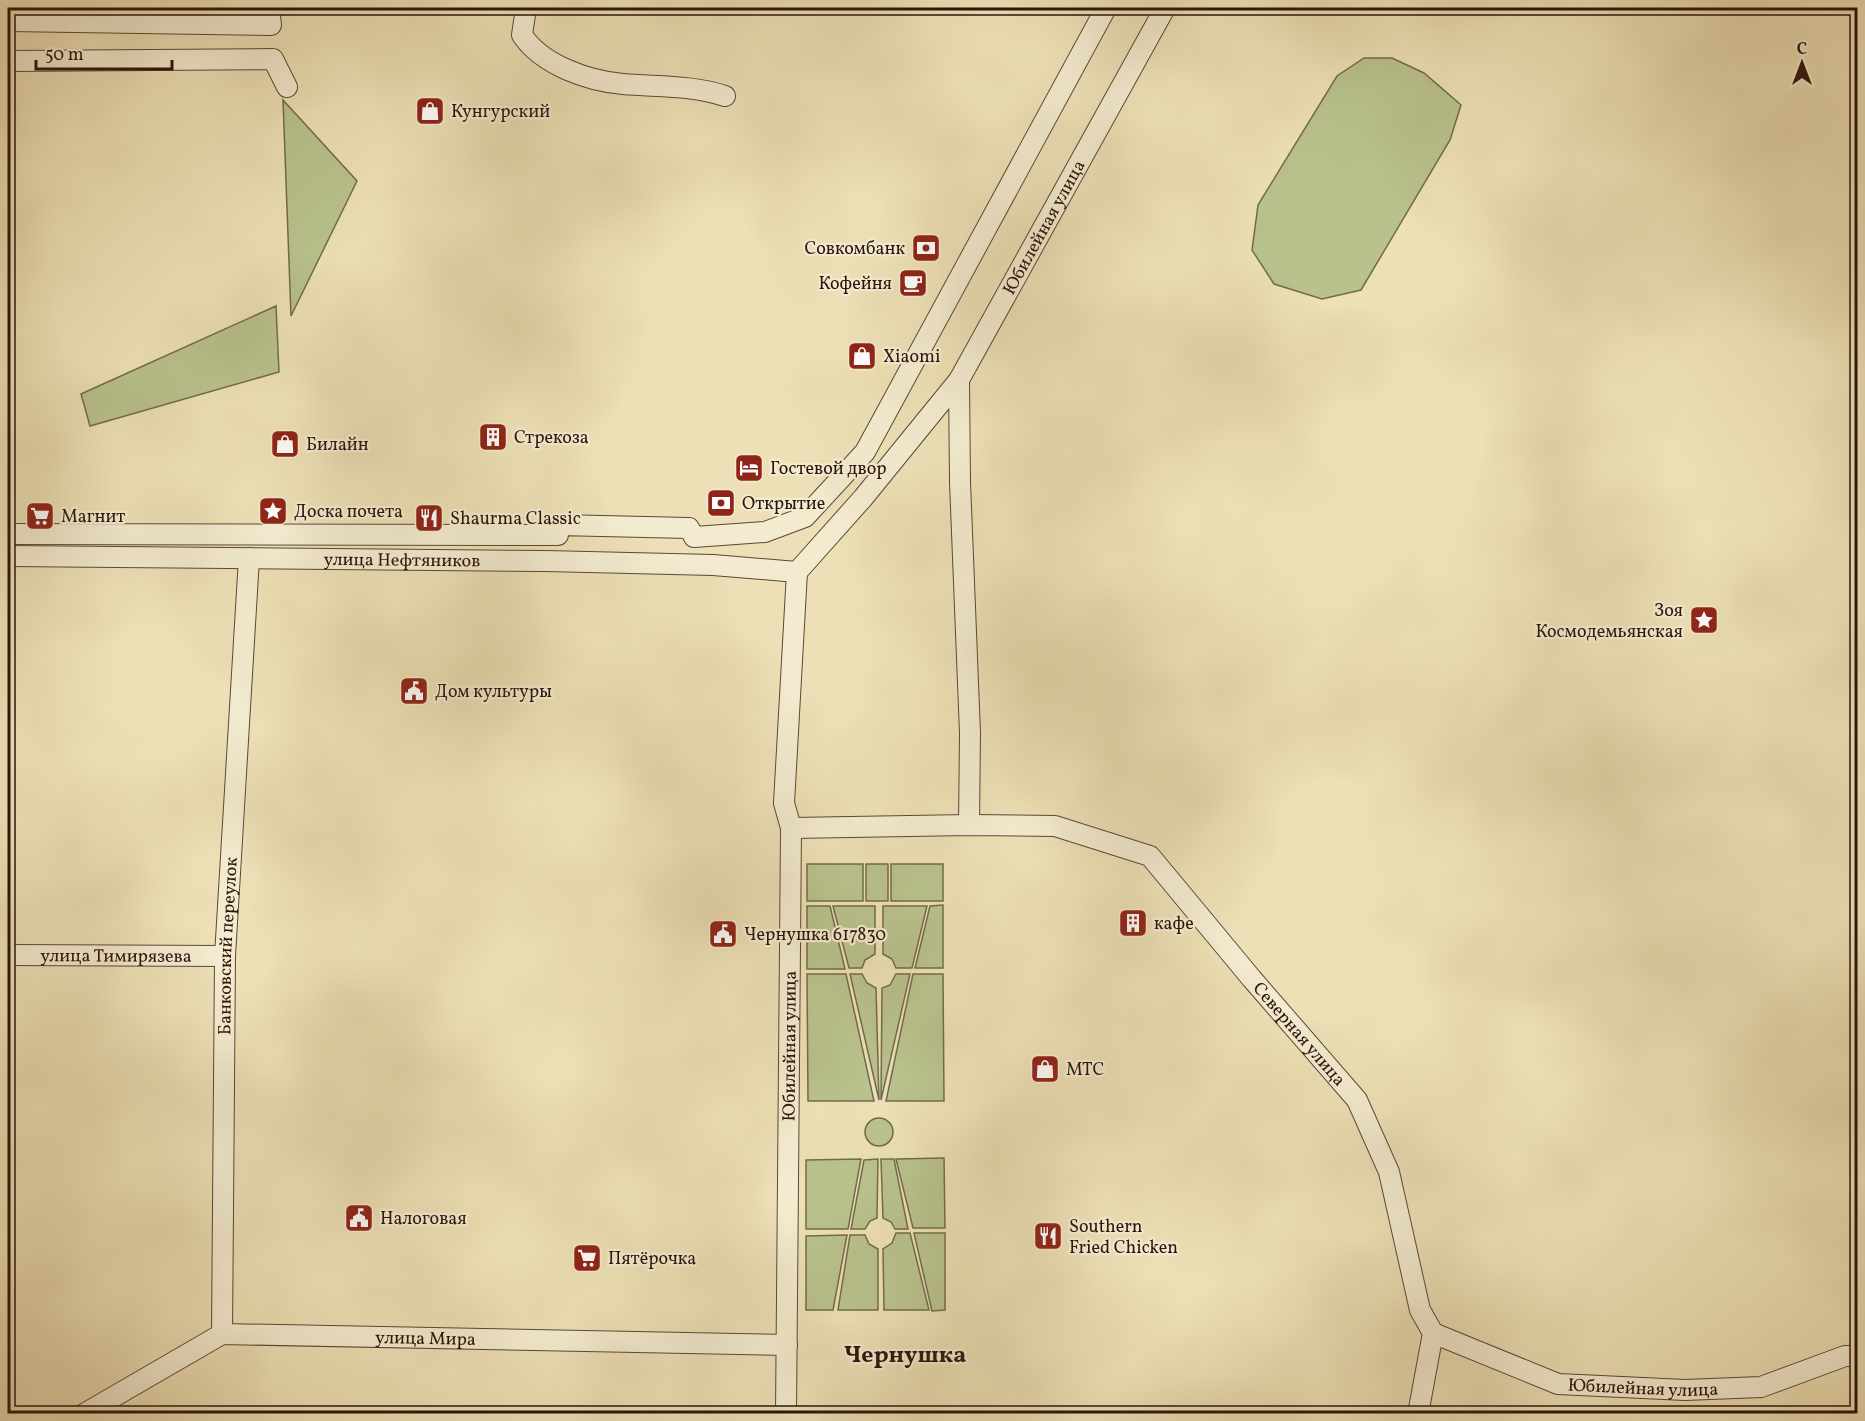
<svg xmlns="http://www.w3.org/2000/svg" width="1865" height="1421" font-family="Vollkorn,serif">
<rect width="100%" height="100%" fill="#ede0b6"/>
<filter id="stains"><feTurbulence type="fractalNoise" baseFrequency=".00333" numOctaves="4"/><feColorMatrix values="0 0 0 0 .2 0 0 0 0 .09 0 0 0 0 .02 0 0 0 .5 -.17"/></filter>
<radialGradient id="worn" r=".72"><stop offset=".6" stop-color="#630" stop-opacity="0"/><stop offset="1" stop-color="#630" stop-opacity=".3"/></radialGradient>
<!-- green -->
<path fill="#b9c28d" stroke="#726b4c" stroke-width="1.5" d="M 1364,58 L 1392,58 L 1424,73 L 1461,105 L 1450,140 L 1361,290 L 1322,299 L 1274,284 L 1252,250 L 1258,205 L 1337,76 Z
M 283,100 L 357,181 L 291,316 Z
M 276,306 L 279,372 L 90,426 L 81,394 Z
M 807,864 L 863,864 L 863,901 L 807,901 Z
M 866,864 L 888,864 L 888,901 L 866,901 Z
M 891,864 L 943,864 L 943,901 L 891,901 Z
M 943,905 L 943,968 L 915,968 L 930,906 Z
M 807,906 L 830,906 L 845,969 L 807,969 Z
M 833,906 L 875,906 L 875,954 L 865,960 L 862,968 L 849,968 Z
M 883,906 L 927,906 L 912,968 L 896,968 L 892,959 L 883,954 Z
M 807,974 L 846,974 L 874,1101 L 808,1101 Z
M 850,974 L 862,974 L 867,983 L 876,988 L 879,1100 Z
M 896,974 L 910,974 L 881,1100 L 882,988 L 890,985 Z
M 913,974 L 943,974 L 944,1101 L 886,1101 Z
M865 1132a14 14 0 1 1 28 0a14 14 0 1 1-28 0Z
M 944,1158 L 945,1228 L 913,1228 L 896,1159 Z
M 861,1159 L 848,1229 L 806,1229 L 806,1160 Z
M 878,1159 L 877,1218 L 870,1221 L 865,1229 L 851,1229 L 864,1160 Z
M 881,1159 L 894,1159 L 908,1229 L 895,1229 L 891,1222 L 883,1218 Z
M 896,1233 L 910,1233 L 929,1310 L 884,1310 L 883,1249 L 892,1243 Z
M 914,1233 L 945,1233 L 945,1310 L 932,1311 Z
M 847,1235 L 833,1310 L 806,1310 L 806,1236 Z
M 850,1235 L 865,1235 L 869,1244 L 878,1249 L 878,1310 L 838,1310 Z"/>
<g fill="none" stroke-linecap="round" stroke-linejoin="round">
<!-- minor casing -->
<g stroke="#5b4736" stroke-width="22">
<g id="minor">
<path d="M 526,8 L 522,35 C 542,65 588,81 623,84 C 658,87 692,85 725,96"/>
<path d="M 8,21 L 271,25 L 269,8"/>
<path d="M 8,61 L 273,59 L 287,87"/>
<path d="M 959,380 L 960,482 L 970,733 L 969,825"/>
<path d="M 8,534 L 558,535 L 558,525 L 689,528 L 694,537 L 765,532 L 805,517 L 865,452 L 1106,8"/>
<path id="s1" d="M 8,556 L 546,561 L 713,565 L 797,572"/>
<path id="s2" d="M 797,572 L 863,498 L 959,380 L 1165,8"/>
<path id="s3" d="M 791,828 L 969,825 L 1055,826 L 1150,856 L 1252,979 L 1357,1100 L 1389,1172 L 1420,1310 L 1433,1333 L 1418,1414"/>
<path id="s4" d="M 8,955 L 225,956"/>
<path id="s5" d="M 1433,1333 L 1558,1384 L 1685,1390 L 1761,1387 L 1845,1356 L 1858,1356"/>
<path id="s6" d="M 222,1334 L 225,956 L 249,558"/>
<path id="s7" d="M 84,1414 L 222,1334 L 787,1345"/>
<path id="s8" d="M 786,1414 L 791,828 L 784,803 L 797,572"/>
</g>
</g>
<!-- minor -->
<use href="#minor" stroke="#f3ebd0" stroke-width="20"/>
</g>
<!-- icons -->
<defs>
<g id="shop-square" transform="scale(1.5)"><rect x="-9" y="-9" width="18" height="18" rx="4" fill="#8f2418" stroke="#f3ebd0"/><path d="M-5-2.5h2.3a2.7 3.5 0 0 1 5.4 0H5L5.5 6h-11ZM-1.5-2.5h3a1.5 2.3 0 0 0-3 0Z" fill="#fff"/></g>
<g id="bank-square" transform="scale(1.5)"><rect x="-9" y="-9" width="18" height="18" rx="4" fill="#8f2418" stroke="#f3ebd0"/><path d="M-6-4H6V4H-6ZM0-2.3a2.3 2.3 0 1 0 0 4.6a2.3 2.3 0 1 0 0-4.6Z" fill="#fff"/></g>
<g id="cafe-square" transform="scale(1.5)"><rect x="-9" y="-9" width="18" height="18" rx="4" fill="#8f2418" stroke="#f3ebd0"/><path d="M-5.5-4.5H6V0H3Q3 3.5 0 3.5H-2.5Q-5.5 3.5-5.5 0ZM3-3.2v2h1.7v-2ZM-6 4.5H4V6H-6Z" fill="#fff"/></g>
<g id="building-square" transform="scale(1.5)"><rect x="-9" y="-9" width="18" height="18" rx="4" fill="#8f2418" stroke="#f3ebd0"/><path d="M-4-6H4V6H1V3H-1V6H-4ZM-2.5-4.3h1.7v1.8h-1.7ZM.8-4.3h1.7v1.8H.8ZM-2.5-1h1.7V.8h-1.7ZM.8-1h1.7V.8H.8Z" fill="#fff"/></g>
<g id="hotel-square" transform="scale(1.5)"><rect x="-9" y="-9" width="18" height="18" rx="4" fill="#8f2418" stroke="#f3ebd0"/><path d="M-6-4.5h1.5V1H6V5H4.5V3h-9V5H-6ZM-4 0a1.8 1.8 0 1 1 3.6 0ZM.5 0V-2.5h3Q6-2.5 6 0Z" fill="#fff"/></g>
<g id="sight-square" transform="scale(1.5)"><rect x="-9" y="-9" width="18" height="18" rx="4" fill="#8f2418" stroke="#f3ebd0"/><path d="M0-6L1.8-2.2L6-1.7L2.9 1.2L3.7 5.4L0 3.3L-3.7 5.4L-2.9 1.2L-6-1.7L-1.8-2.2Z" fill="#fff"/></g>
<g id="supermarket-square" transform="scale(1.5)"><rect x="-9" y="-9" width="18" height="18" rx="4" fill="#8f2418" stroke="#f3ebd0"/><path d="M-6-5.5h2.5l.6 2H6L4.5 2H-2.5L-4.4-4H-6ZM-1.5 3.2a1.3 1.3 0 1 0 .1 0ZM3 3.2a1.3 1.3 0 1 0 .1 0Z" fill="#fff"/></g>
<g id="restaurant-square" transform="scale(1.5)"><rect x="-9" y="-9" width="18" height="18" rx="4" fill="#8f2418" stroke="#f3ebd0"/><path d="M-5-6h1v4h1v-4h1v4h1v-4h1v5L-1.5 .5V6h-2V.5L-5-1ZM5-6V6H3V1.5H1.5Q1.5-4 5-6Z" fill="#fff"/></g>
<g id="civic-square" transform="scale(1.5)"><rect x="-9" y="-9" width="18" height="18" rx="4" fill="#8f2418" stroke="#f3ebd0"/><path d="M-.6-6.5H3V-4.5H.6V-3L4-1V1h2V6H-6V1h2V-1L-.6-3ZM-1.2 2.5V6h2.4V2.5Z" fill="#fff"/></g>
</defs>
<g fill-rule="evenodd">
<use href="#shop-square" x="430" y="111"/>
<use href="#bank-square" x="926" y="248"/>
<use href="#cafe-square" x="913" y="283"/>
<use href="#shop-square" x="862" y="356"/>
<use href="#building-square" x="493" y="437"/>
<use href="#shop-square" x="285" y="444"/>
<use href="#hotel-square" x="749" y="468"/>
<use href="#bank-square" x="721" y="503"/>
<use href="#sight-square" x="273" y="511"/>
<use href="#supermarket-square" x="40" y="516"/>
<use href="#restaurant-square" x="429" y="518"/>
<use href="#sight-square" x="1704" y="620"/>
<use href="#civic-square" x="414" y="691"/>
<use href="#building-square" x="1133" y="923"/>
<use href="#civic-square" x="723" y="934"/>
<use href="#shop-square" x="1045" y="1069"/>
<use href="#civic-square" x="359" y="1218"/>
<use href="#restaurant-square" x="1048" y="1236"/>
<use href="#supermarket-square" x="587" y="1258"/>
</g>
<g text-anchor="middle" stroke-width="4.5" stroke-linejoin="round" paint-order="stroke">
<!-- poi labels -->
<g font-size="18" fill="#2a140b" stroke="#f3ebd0" text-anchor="start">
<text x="451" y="117">Кунгурский</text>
<text x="905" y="254" text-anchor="end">Совкомбанк</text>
<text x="892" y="289" text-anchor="end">Кофейня</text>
<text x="883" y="362">Xiaomi</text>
<text x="514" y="443">Стрекоза</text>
<text x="306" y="450">Билайн</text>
<text x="770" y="474">Гостевой двор</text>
<text x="742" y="509">Открытие</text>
<text x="294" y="517">Доска почета</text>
<text x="61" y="522">Магнит</text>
<text x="450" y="524">Shaurma Classic</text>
<text x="1683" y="616" text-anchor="end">Зоя<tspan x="1683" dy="21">Космодемьянская</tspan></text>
<text x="435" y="697">Дом культуры</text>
<text x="1154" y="929">кафе</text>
<text x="744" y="940">Чернушка 617830</text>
<text x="1066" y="1075">МТС</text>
<text x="380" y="1224">Налоговая</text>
<text x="1069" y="1232">Southern<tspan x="1069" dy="21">Fried Chicken</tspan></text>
<text x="608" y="1264">Пятёрочка</text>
</g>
<!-- street labels -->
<g font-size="18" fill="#2a140b" stroke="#f3ebd0">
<text dy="6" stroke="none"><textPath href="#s2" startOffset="426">Юбилейная улица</textPath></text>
<text dy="6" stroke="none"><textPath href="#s1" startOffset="394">улица Нефтяников</textPath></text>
<text dy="6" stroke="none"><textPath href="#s6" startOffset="388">Банковский переулок</textPath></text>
<text dy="6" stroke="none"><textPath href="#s4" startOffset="108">улица Тимирязева</textPath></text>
<text dy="6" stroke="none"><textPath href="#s3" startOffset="596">Северная улица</textPath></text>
<text dy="6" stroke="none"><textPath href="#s8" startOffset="368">Юбилейная улица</textPath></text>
<text dy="6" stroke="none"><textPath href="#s7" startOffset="363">улица Мира</textPath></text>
<text dy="6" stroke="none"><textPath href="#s5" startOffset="220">Юбилейная улица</textPath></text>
</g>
<!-- district labels -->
<g font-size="24" font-weight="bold" fill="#2a140b" stroke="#f3ebd0">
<text x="905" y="1362">Чернушка</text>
</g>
</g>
<!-- margin -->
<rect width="1865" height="1421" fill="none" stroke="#ede0b6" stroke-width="30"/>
<rect x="9" y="9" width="1847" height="1403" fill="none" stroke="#2a140b" stroke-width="3"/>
<rect x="15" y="15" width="1835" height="1391" fill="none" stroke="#2a140b" stroke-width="1.5"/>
<!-- north arrow -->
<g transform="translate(1802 63)" stroke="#f3ebd0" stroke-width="4.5" paint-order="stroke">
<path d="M0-4.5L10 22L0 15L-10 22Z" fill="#2a140b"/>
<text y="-9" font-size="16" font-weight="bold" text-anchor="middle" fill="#2a140b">С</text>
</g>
<!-- scale -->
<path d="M36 60v9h136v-9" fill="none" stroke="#2a140b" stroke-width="3"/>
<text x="45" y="60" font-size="18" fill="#2a140b" stroke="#f3ebd0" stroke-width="4.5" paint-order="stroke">50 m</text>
<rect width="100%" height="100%" filter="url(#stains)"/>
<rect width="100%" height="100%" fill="url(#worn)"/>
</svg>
